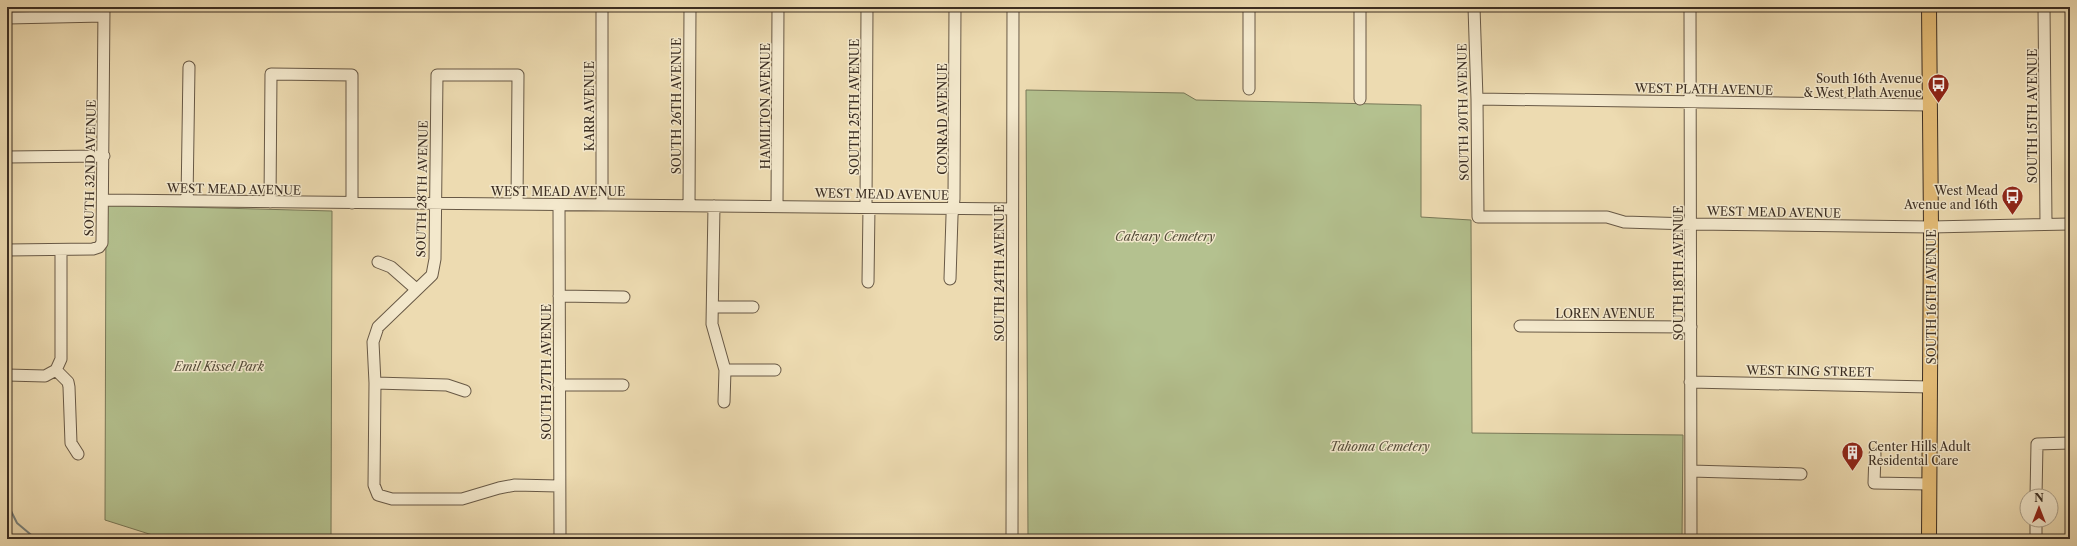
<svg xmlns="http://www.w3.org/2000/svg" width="2077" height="546" viewBox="0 0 2077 546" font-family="'Libre Caslon Text',serif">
	<rect width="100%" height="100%" fill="#eddbb1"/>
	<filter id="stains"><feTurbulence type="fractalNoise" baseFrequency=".005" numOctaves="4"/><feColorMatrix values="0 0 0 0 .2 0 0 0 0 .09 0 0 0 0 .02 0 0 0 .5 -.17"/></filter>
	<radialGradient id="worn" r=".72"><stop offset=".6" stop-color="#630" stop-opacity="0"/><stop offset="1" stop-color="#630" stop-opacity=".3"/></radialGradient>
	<path fill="#b4c18f" stroke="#787858" d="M1026 90 1184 93 1196 100 1421 105V217L1471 220 1472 433 1683 435 1682 539H1028Z
		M106 205 332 211 331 539H165L105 520Z"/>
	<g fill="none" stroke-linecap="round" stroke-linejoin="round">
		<path stroke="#78817c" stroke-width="2" d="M7 503 17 523 36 539"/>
		<defs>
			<path id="minor" d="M1249 7V89
				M1474 7 1477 99 1478 217H1607L1624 222 1691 224 1931 227 2070 224
				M1690 7 1691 539
				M2044 7 2046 224
				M7 18 104 16
				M1360 99V7
				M1477 99 1930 105
				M7 157 104 156
				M104 200 1012 209
				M187 201 189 67
				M270 202 271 74 352 75V203
				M517 204 518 75H437L435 259 432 275 378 327 373 342 375 383 374 485 378 495 392 499H462L499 488 515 485 558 486
				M559 205 560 539
				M602 205V7
				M689 205 690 7
				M714 206 712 324 725 370 724 402
				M777 206 778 7
				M866 207 867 7
				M7 250 93 249 99 247 102 243 104 7
				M61 250V359L56 370 68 382 69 387 71 443 78 454
				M378 262 391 267 416 289
				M950 279 952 216 954 199 955 7
				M868 282 869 207
				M559 296 624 297
				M713 307H753
				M1520 326 1691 327
				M725 370H775
				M7 375 45 376 56 370
				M1690 382 1930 387
				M375 383 447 385 465 391
				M559 385H623
				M1875 454 1874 483 1929 484
				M1691 471 1801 474
				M2036 496 2037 444 2070 443
				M1012 539 1013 7
				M2036 539V520"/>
			<path id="major" d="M1929 539 1931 227 1929 7"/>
		</defs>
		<use href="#minor" stroke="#685946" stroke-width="13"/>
		<use href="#major" stroke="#3c2e22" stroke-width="16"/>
		<use href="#minor" stroke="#f3e8cc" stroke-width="11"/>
		<use href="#major" stroke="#e6be78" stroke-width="14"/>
	</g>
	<defs>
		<symbol id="bus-pin" viewBox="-11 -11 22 30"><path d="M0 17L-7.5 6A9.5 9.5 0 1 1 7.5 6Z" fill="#8f2418" stroke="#f3e8cc"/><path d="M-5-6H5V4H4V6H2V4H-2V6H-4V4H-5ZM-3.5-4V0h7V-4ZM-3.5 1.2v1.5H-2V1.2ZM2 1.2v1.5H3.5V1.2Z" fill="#fff"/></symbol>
		<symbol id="building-pin" viewBox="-11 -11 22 30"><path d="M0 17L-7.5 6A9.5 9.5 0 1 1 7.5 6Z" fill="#8f2418" stroke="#f3e8cc"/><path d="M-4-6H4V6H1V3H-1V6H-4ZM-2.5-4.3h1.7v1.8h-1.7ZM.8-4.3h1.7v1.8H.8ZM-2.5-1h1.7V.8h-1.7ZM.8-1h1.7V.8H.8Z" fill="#fff"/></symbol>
	</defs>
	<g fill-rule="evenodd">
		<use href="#bus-pin" x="1926" y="72" width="25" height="34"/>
		<use href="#bus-pin" x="2000" y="184" width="25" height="34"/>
		<use href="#building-pin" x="1840" y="440" width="25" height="34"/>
	</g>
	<g text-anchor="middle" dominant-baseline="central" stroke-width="3" stroke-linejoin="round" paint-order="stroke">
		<g font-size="12" fill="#3c2e22" stroke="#f3e8cc" text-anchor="end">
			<text x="1922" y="78">South 16th Avenue<tspan x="1922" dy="14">&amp; West Plath Avenue</tspan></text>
			<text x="1998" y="190">West Mead<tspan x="1998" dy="14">Avenue and 16th</tspan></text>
			<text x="1868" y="446" text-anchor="start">Center Hills Adult<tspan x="1868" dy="14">Residental Care</tspan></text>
		</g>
		<g font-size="12" fill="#3c2e22" stroke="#f3e8cc">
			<text transform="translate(1704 89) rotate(1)">WEST PLATH AVENUE</text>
			<text transform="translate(589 106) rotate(-90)">KARR AVENUE</text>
			<text transform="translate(676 106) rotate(-90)">SOUTH 26TH AVENUE</text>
			<text transform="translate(765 106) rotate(-90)">HAMILTON AVENUE</text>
			<text transform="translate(854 107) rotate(-90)">SOUTH 25TH AVENUE</text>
			<text transform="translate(1463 112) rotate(-91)">SOUTH 20TH AVENUE</text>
			<text transform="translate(2032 116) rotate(-90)">SOUTH 15TH AVENUE</text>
			<text transform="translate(942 119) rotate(-90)">CONRAD AVENUE</text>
			<text transform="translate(90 168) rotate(-89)">SOUTH 32ND AVENUE</text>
			<text transform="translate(234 189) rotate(1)">WEST MEAD AVENUE</text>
			<text transform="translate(422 189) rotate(-89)">SOUTH 28TH AVENUE</text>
			<text x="558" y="191">WEST MEAD AVENUE</text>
			<text transform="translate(882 194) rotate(1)">WEST MEAD AVENUE</text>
			<text transform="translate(1774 212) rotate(1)">WEST MEAD AVENUE</text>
			<text transform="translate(999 273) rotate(-90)">SOUTH 24TH AVENUE</text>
			<text transform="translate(1678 273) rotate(-90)">SOUTH 18TH AVENUE</text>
			<text transform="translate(1931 297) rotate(-90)">SOUTH 16TH AVENUE</text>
			<text x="1605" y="313">LOREN AVENUE</text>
			<text transform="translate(1810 371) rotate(1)">WEST KING STREET</text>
			<text transform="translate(546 372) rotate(-90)">SOUTH 27TH AVENUE</text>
		</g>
		<g font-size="12" font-style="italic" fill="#544b38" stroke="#f3e8cc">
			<text x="1165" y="236">Calvary Cemetery</text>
			<text x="219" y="366">Emil Kissel Park</text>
			<text x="1380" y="446">Tahoma Cemetery</text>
		</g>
	</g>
	<rect width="2077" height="546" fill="none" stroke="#eddbb1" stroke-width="24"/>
	<rect x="8" y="8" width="2061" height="530" fill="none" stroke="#3c2e22" stroke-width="2"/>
	<rect x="12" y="12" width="2053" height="522" fill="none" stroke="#3c2e22"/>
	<g transform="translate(2039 508)"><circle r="19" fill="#f3e8cc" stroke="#aa9e88"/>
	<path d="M0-3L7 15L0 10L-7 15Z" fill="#8f2418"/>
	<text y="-6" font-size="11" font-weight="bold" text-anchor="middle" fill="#3c2e22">N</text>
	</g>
	<rect width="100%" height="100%" filter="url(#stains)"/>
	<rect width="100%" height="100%" fill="url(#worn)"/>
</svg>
